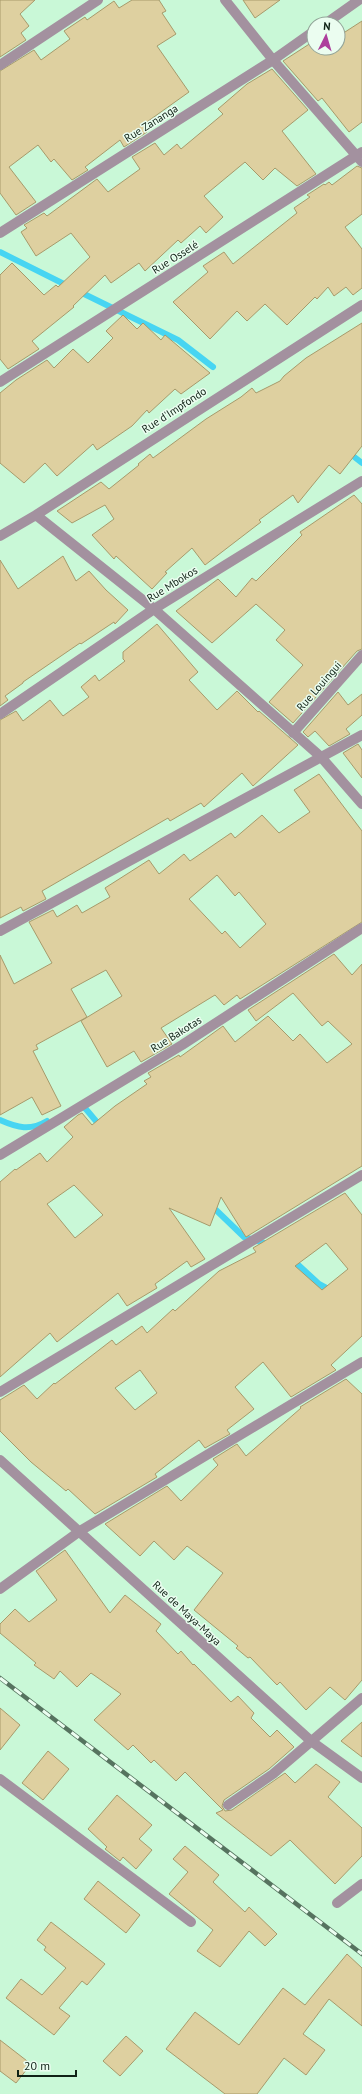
<svg xmlns="http://www.w3.org/2000/svg" width="362" height="2094" viewBox="0 0 362 2094" font-family="'PT Sans',sans-serif">
	<rect width="100%" height="100%" fill="#c9f8d7"/>
	<g fill="none" stroke-linecap="round" stroke-linejoin="round">
		<path stroke="#47d5f2" stroke-width="6" d="M0 252 68 286
			M78 291 178 340 213 367
			M348 452 362 463
			M79 1108H85L101 1127
			M0 1120C18 1128 30 1131 47 1121
			M210 1207 216 1210 244 1237 271 1245
			M293 1260 319 1284 332 1291"/>
	</g>
	<path fill="#ded0a0" stroke="#a79a6b" fill-rule="evenodd" d="M0 0H35L20 14 29 26 21 33 26 40 0 57Z
		M132 0H159L166 11 162 13 176 34 157 46 189 92 144 124 146 126 144 128 147 132 124 147 120 140 85 167 88 170 72 180 54 159 51 162 38 145 9 167 36 202 16 215 0 193V71L34 50 41 60 70 39 64 31 85 17 87 20 114 1 119 8Z
		M243 0H280L255 18Z
		M362 21V122L349 132 322 98 318 101 283 61 314 41V48H338V25L339 24 345 32Z
		M272 69 308 110 282 131 316 174 297 186 275 168 263 180 245 162 204 196 223 217 206 233 200 226 181 243 178 240 145 271 139 263 111 283 105 275 73 306 74 307 32 341 39 349 8 369 0 359V275L12 263 44 295 56 285 58 287 90 257 71 233 36 256 21 232 27 228 24 225 44 213 47 216 97 179 108 192 140 169 132 157 155 143 164 155 177 144 181 149 223 114 218 109 247 84Z
		M357 166 362 168V214L345 227 362 249V288L353 295 346 287 334 296 328 287 317 299 315 297 287 325 265 304 247 321 237 311 210 339 173 302 208 272 203 266 224 252 233 264 297 213 294 208 310 197 307 195 324 184 325 185 329 182 332 185Z
		M123 315 137 329 143 323 161 340 165 335 210 373 181 394 175 389 149 413 147 410 132 426 97 450 93 444 57 476 45 463 24 483 0 463V393L16 380 47 360 54 368 73 349 88 363 113 338 106 331Z
		M362 323V446L340 474 329 465 298 503 293 495 259 520 261 522 205 565 192 548 165 572 167 573 152 589 116 556 114 559 92 535 114 519 105 505 72 523 57 511 101 482 109 489 139 465 138 464 150 454 153 458 206 419 241 397 252 388 256 393 280 381 284 376 306 358Z
		M354 495 362 504V649L357 651 293 723 269 702 303 665 276 640 285 630 256 604 212 643 176 611 218 579 236 597 252 578 256 581 302 535 300 532Z
		M63 556 76 581 89 571 106 590 128 610 115 624 114 622 81 644 80 643 23 682V683L5 696 8 700 0 706V560L18 589Z
		M157 624 198 672 189 680 217 710 237 691 258 712 259 711 298 745 253 786 242 773 204 807 201 803 170 821 168 818 42 891 46 899 23 911 21 907 0 918V720L16 711 23 721 50 700 63 716 89 697 81 687 95 675 99 681 125 661 123 659V652Z
		M338 692 348 705 362 694V715L346 729 350 734 329 746 315 731 308 737 303 732Z
		M358 744 362 750V778L343 753Z
		M319 774 362 831V922L240 999 237 995 224 1005 215 995 161 1028 172 1044 141 1062 134 1051 107 1067 81 1021 122 996 106 970 71 989 87 1017 36 1045 38 1049 33 1051 61 1106 42 1115 32 1097 0 1115V955L14 984 52 963 29 922 53 910 57 917 77 905 82 913 110 897 105 888 149 860 159 874 184 854 190 861 231 833 235 838 262 815 279 833 310 812 294 790ZM217 875 235 896 239 892 266 924 240 948 225 931 222 934 189 899Z
		M334 954 352 975 362 964V1166L246 1237 221 1197 210 1226 169 1208 205 1259 191 1267 187 1261 155 1284 157 1288 127 1306 118 1293 57 1342 50 1333 0 1377V1182L15 1169 16 1170 40 1153 47 1162 73 1137 64 1127 78 1115 82 1113 92 1125 115 1106 147 1084 144 1081 151 1077 148 1073 179 1055 180 1057 223 1026 235 1042 268 1016 293 1041 300 1034 327 1063 352 1044 328 1021 322 1026 293 993 256 1021 248 1010ZM74 1185 103 1215 75 1238 47 1204Z
		M345 1193 362 1215V1336L331 1365 336 1370 291 1397 263 1362 235 1387 254 1409 227 1430 230 1434 205 1448 199 1440 155 1474 157 1477 95 1514 68 1489 66 1491 31 1462 0 1431V1400L24 1385 37 1399 54 1383 55 1384 112 1340 116 1345 142 1326 147 1333 173 1309 175 1311 219 1271 256 1252 253 1248ZM326 1243 348 1269 322 1290 295 1266ZM140 1370 157 1393 135 1410 115 1388Z
		M346 1379 362 1394V1680L345 1700 330 1687 306 1710 280 1682 277 1685 250 1657 248 1658 236 1648 238 1646 194 1610 223 1573 187 1546 174 1560 154 1541 140 1556 105 1524 167 1486 181 1501 218 1465 213 1459 237 1444 246 1456 301 1408 300 1407Z
		M65 1550 110 1613 125 1595 161 1624 156 1631 178 1654 181 1651 193 1665 194 1664 231 1702 238 1696 254 1713 251 1718 270 1737 277 1730 294 1747 269 1769 224 1800 222 1806 225 1811 232 1810 285 1773 295 1783 316 1764 340 1782 328 1797 362 1828V1856L335 1884 290 1840 271 1856 216 1813 223 1810 185 1772 176 1781 154 1760 151 1763 133 1745 128 1750 94 1720 121 1694 91 1673 77 1687 60 1671 54 1679 34 1665 36 1663 0 1633V1624L15 1609 29 1622 57 1600 36 1571Z
		M0 1708 20 1725 0 1750Z
		M362 1722V1757L341 1741Z
		M48 1751 69 1769 43 1800 22 1783Z
		M117 1795 152 1825 139 1839 152 1850 136 1869 123 1857 120 1861 105 1849 107 1847 88 1829Z
		M185 1846 219 1875 213 1882 245 1912 249 1907 277 1934 265 1946 249 1931 220 1967 197 1951 213 1930 169 1894 188 1872 173 1859Z
		M98 1881 140 1915 126 1933 84 1899Z
		M51 1922 105 1964 87 1985 82 1981 59 2008 70 2016 54 2035 6 1998 21 1979 42 1995 66 1968 44 1950 46 1947 37 1940Z
		M347 1954 362 1968V2026L329 1999 303 2034 325 2050 306 2075 284 2058 257 2094H225L166 2049 195 2012 239 2045 283 1988 305 2005Z
		M126 2036 143 2051 120 2076 103 2061Z
		M0 2040 31 2064 16 2083 0 2071Z"/>
	<g fill="none" stroke-linecap="round" stroke-linejoin="round">
		<path stroke="#a3919f" stroke-width="10" d="M225 0 273 60 362 162
			M325 24 359 0
			M0 65 98 0
			M0 233 273 60 314 31
			M0 382 362 152
			M36 515 154 609 321 757 362 804
			M0 536 36 515 362 305
			M0 714 154 609 362 481
			M293 733 362 655
			M0 931 362 735
			M0 1155 182 1045 362 928
			M0 1392 362 1175
			M0 1460 311 1741 362 1778
			M0 1589 80 1531 362 1362
			M0 1779 191 1922
			M228 1805 273 1774 362 1698
			M337 1903 362 1884"/>
		<defs>
			<path id="rail" d="M0 1678 362 1954"/>
		</defs>
		<use href="#rail" stroke="#56735f" stroke-width="4.5"/>
		<use href="#rail" stroke="#ebfdf0" stroke-width="3" stroke-dasharray="9" stroke-linecap="butt"/>
	</g>
	<g text-anchor="middle" dominant-baseline="central" stroke-width="3" stroke-linejoin="round" paint-order="stroke">
		<g font-size="11" fill="#102216" stroke="#ebfdf0">
			<text transform="translate(151 123) rotate(-32)">Rue Zananga</text>
			<text transform="translate(175 257) rotate(-32)">Rue Osselé</text>
			<text transform="translate(174 410) rotate(-33)">Rue d'Impfondo</text>
			<text transform="translate(172 584) rotate(-32)">Rue Mbokos</text>
			<text transform="translate(319 686) rotate(-49)">Rue Louingui</text>
			<text transform="translate(176 1034) rotate(-32)">Rue Bakotas</text>
			<text transform="translate(187 1613) rotate(43)">Rue de Maya-Maya</text>
		</g>
	</g>
	<g transform="translate(326 36) rotate(5)"><circle r="19" fill="#ebfdf0" stroke="#93a599"/>
	<path d="M0-3L7 15L0 10L-7 15Z" fill="#ad3e9c"/>
	<text y="-6" font-size="11" font-weight="bold" text-anchor="middle" fill="#102216">N</text>
	</g>
	<path d="M18 2070v6h58v-6" fill="none" stroke="#102216" stroke-width="2"/>
	<text x="24" y="2070" font-size="12" fill="#102216" stroke="#ebfdf0" stroke-width="3" paint-order="stroke">20 m</text>
</svg>
